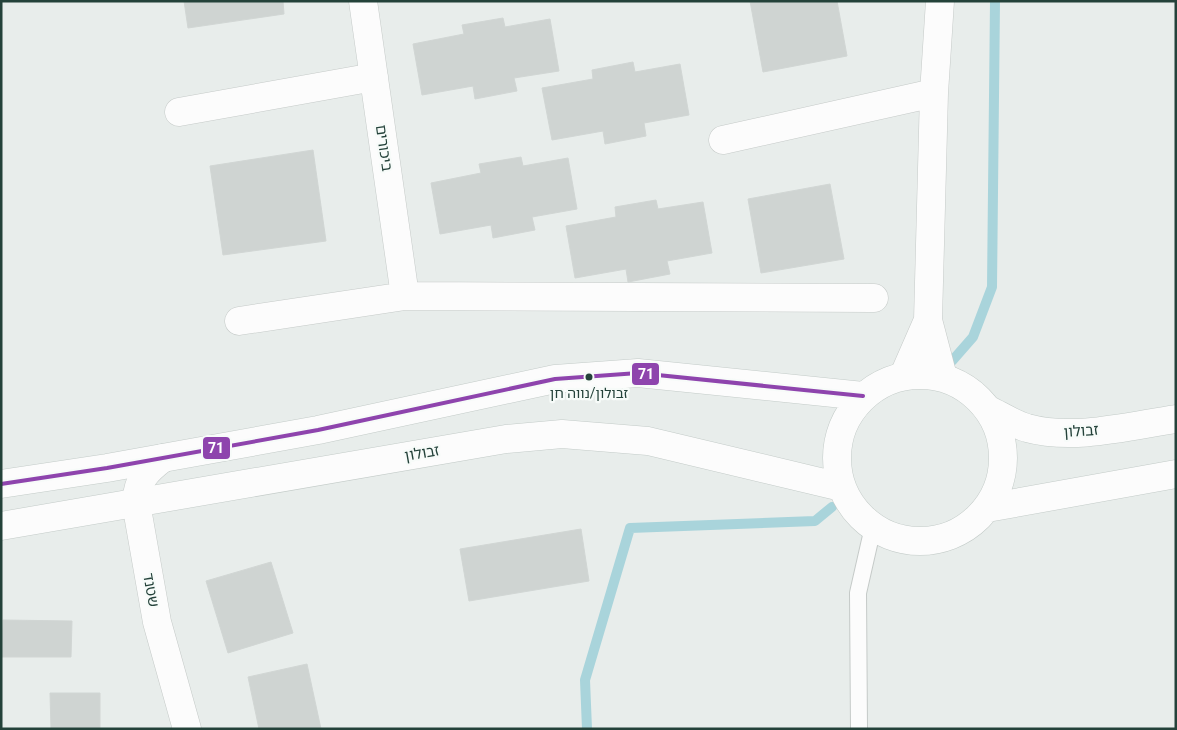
<svg xmlns="http://www.w3.org/2000/svg" width="1177" height="730" viewBox="0 0 1177 730" font-family="Roboto,'Noto Sans Hebrew',sans-serif">
	<rect width="100%" height="100%" fill="#e8edeb"/>
	<g fill="none" stroke-linecap="round" stroke-linejoin="round">
		<path stroke="#a9d4db" stroke-width="10" d="M952 361 973 337 992 287 995 1
			M587 729 585 680 630 528 815 521 832 507"/>
	</g>
	<path fill="#cfd4d2" stroke="#d1d6d4" d="M184 1H283L284 14 188 28Z
		M750 1H837L847 56 763 72Z
		M503 18 505 27 550 19 559 71 514 78 517 91 475 99 473 86 422 95 413 44 464 34 462 25Z
		M633 62 635 72 680 64 689 115 644 123 646 136 605 144 603 131 552 140 542 88 593 79 592 70Z
		M313 150 326 241 223 255 210 166Z
		M521 157 523 166 568 158 577 209 532 217 535 230 493 238 491 225 440 234 431 183 481 173 479 164Z
		M830 184 844 259 761 273 748 199Z
		M656 200 658 209 703 202 712 253 667 261 670 274 628 282 626 269 575 278 566 226 616 217 615 207Z
		M581 529 589 581 469 601 460 549Z
		M271 562 293 633 228 653 206 581Z
		M3 620 72 621 71 657H2Z
		M307 664 321 729H259L248 677Z
		M50 693H100V729H51Z"/>
	<g fill="none" stroke-linecap="round" stroke-linejoin="round">
		<defs>
			<path id="lane" d="M859 729 858 593 873 527"/>
			<path id="street" d="M363 1 405 296
				M940 1 934 93 928 320 943 377
				M179 112 374 77
				M723 140 934 93
				M239 321 405 296 874 298
				M904 375 928 320
				M163 458C145 472 138 479 136 503L157 622 187 729"/>
			<path id="secondary" d="M837 458a83 83 0 1 1 166 0a83 83 0 1 1-166 0Z
				M989 410C1001 416 1014 424 1027 428 1074 441 1129 426 1176 419
				M1 484 107 468 318 430 555 379 638 373 863 396
				M987 508 1176 474
				M1 526 506 439 562 434 648 441 841 487"/>
		</defs>
		<use href="#lane" stroke="#c5cac8" stroke-width="18"/>
		<use href="#street" stroke="#c5cac8" stroke-width="29"/>
		<use href="#secondary" stroke="#c3cbc8" stroke-width="29"/>
		<use href="#lane" stroke="#fcfcfc" stroke-width="16"/>
		<use href="#street" stroke="#fcfcfc" stroke-width="28"/>
		<use href="#secondary" stroke="#fcfcfc" stroke-width="28"/>
		<defs>
			<path id="bus-1" d="M1 484 107 468 318 430 555 379 638 373 863 396"/>
		</defs>
		<use href="#bus-1" stroke="#f7fbf9" stroke-width="8"/>
		<use href="#bus-1" stroke="#8e44ad" stroke-width="4"/>
	</g>
	<circle fill="#24423a" stroke="#f7fbf9" stroke-width="2" cx="589" cy="377" r="4.5"/>
	<g text-anchor="middle" dominant-baseline="central" stroke-width="4.5" stroke-linejoin="round" paint-order="stroke">
		<g font-size="14" fill="#24423a" stroke="#f7fbf9">
			<text x="589" y="393">זבולון/נווה חן</text>
		</g>
		<g font-size="15" fill="#24423a" stroke="#f7fbf9">
			<text transform="translate(384 148) rotate(82)">ביכורים</text>
			<text transform="translate(1081 431) rotate(-4)">זבולון</text>
			<text transform="translate(422 453) rotate(-10)">זבולון</text>
			<text transform="translate(151 590) rotate(80)">שטנד</text>
		</g>
	</g>
	<g stroke="#f7fbf9" stroke-width="2">
		<rect x="631" y="362" width="29" height="24" rx="5" fill="#8e44ad"/>
		<rect x="202" y="436" width="29" height="24" rx="5" fill="#8e44ad"/>
	</g>
	<g font-size="14" text-anchor="middle" font-weight="bold" fill="#fff">
		<text x="646" y="379">71</text>
		<text x="216" y="453">71</text>
	</g>
	<rect width="1177" height="730" fill="none" stroke="#24423a" stroke-width="5"/>
</svg>
